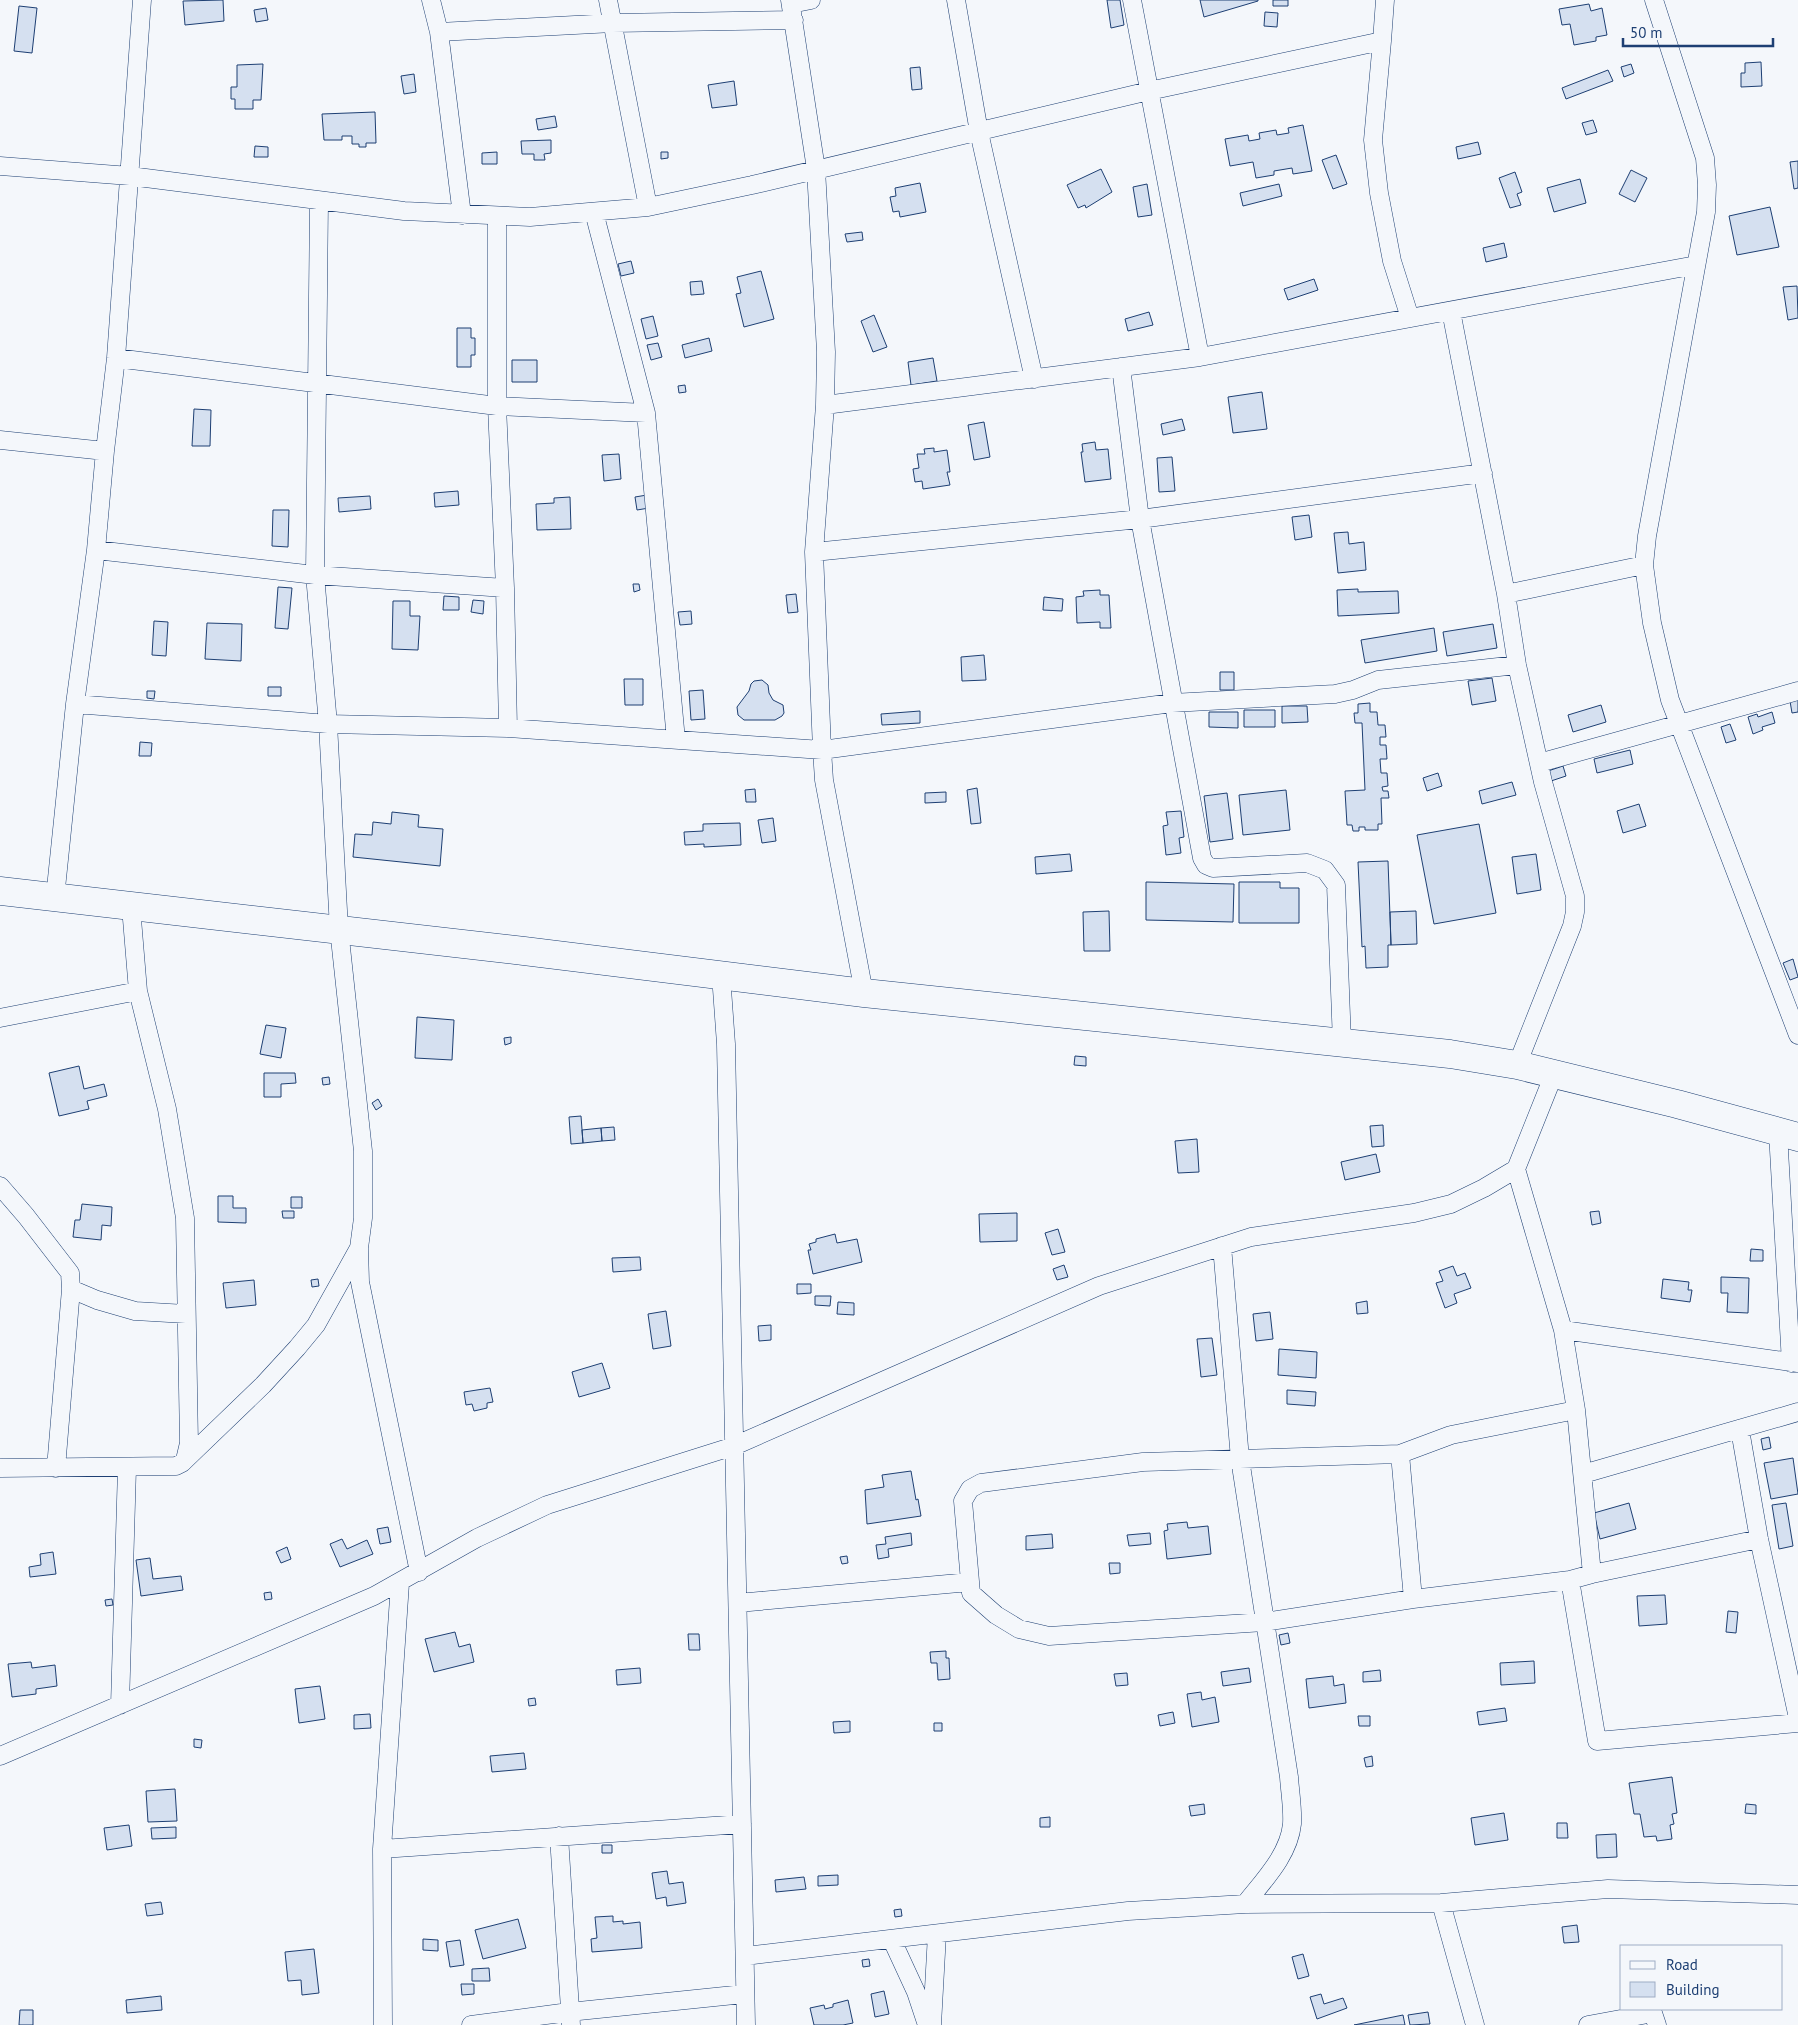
<svg xmlns="http://www.w3.org/2000/svg" width="1798" height="2025" viewBox="0 0 1798 2025" font-family="'PT Sans',sans-serif">
	<rect width="100%" height="100%" fill="#f4f7fb"/>
	<path fill="#d5e0f0" stroke="#1d3f73" d="M223 0 224 21 185 25 183 1Z
		M1107 0H1120L1124 25 1111 28Z
		M1200 0H1258V1L1204 17Z
		M1273 0H1288V6H1273Z
		M1589 4 1591 11 1602 8 1607 35 1596 37V41L1574 45 1570 24 1562 25 1559 9Z
		M19 6 37 8 32 53 14 51Z
		M266 8 268 20 256 22 254 10Z
		M1265 12 1278 13 1277 27 1264 26Z
		M1761 62 1762 86 1741 87V73H1745V63Z
		M263 64 261 100H253V109H235V99H231V87H237V65Z
		M1631 64 1634 73 1624 77 1621 67Z
		M920 67 922 89 912 90 910 68Z
		M1608 70 1613 81 1566 99 1562 88Z
		M414 74 416 92 404 94 401 76Z
		M734 81 737 105 712 108 708 85Z
		M375 112 376 143H366V147H359V144H352V136H342V140H324L322 114Z
		M555 116 557 127 538 130 536 119Z
		M1593 120 1597 132 1586 135 1582 123Z
		M1303 125 1312 171 1293 174 1292 168 1274 171V175L1256 178 1253 162 1230 166 1225 139 1248 135 1249 141 1260 139 1259 133 1276 130 1277 135 1289 133 1288 128Z
		M551 140V153L544 154 545 160H534V154H522L521 141Z
		M1478 142 1481 154 1458 159 1456 147Z
		M255 146 268 147V157H254Z
		M497 152V164H482V153Z
		M661 152H668V158L661 159Z
		M1336 155 1347 184 1333 189 1322 160Z
		M1798 161V188L1794 189 1790 162Z
		M1101 169 1112 192 1086 208 1085 205 1078 208 1067 185Z
		M1631 170 1647 178 1635 202 1619 194Z
		M1515 172 1522 192 1517 194 1521 205 1510 208 1499 178Z
		M1580 179 1586 203 1554 212 1547 188Z
		M920 183 926 212 900 217 899 211 893 212 890 197 896 196 895 188Z
		M1147 184 1152 215 1138 217 1133 187Z
		M1279 184 1282 196 1243 206 1240 193Z
		M1770 207 1779 247 1737 255 1729 216Z
		M862 232 863 240 847 242 845 234Z
		M1504 243 1507 257 1486 262 1483 248Z
		M631 261 634 273 621 276 618 264Z
		M761 271 774 319 744 327 736 294 741 293 737 277Z
		M1314 279 1318 290 1288 300 1284 289Z
		M702 281 704 294 691 295 690 282Z
		M1797 286 1798 318 1788 320 1783 287Z
		M1149 312 1153 325 1128 331 1125 319Z
		M874 315 887 347 873 352 861 321Z
		M653 316 658 336 646 339 641 319Z
		M457 328H471V338H475V355H471V367H457Z
		M709 338 712 351 685 358 682 345Z
		M658 343 662 357 651 360 647 345Z
		M933 358 937 381 911 385 908 362Z
		M512 360H537V382H512Z
		M685 385 686 392 679 393 678 386Z
		M1262 392 1267 429 1233 433 1228 397Z
		M194 409 211 410 210 446H192Z
		M1182 419 1185 430 1163 435 1161 424Z
		M984 422 990 457 974 460 968 425Z
		M1095 442 1096 450 1108 449 1111 479 1085 482 1081 452H1083L1082 444Z
		M934 448V452L947 450 950 472H947L950 485 923 489 922 481 915 482 913 469 919 468 917 454H925L924 449Z
		M619 454 621 479 604 481 602 455Z
		M1172 457 1175 491 1159 492 1157 458Z
		M458 491 459 505 435 507 434 493Z
		M647 495 649 508 637 510 635 497Z
		M370 496 371 509 339 512 338 498Z
		M570 497 571 529 537 530 536 504 554 503V498Z
		M273 510H289L288 547 272 546Z
		M1309 515 1312 537 1295 540 1292 517Z
		M1348 532 1349 544 1364 542 1366 570 1338 573 1334 533Z
		M633 584H639L640 590 634 592Z
		M278 587 292 588 288 629 275 628Z
		M1358 589V592L1398 591 1399 613 1338 616 1337 590Z
		M1100 590V595H1109L1111 628H1100V622L1077 623 1076 597 1084 596 1083 591Z
		M796 594 798 612 788 613 786 595Z
		M444 596 459 597V610H443Z
		M1044 597 1063 599 1062 611 1043 610Z
		M473 600 484 601 483 614 471 612Z
		M393 601H410V616H420L418 650 392 649Z
		M691 611 692 624 680 625 678 612Z
		M154 621 168 622 166 656 152 655Z
		M207 623 242 624 241 661 205 659Z
		M1493 624 1497 648 1447 656 1443 632Z
		M1434 628 1437 651 1365 663 1361 640Z
		M984 655 986 680 962 681 961 657Z
		M1220 672H1234V690H1220Z
		M1492 678 1496 701 1472 705 1468 681Z
		M624 679H643V705H625Z
		M762 680 768 685 769 693 773 700 783 705 784 713 782 716 775 720H744L738 715 737 707 749 691 751 684 754 681Z
		M268 687H281V696H268Z
		M703 690 705 719 691 720 689 691Z
		M147 691H155L154 699 147 698Z
		M1798 700V712L1792 713 1790 701Z
		M1370 703V712H1377L1378 725H1385L1386 737H1380V745H1386L1387 759H1380L1381 773H1387L1388 786 1382 787 1383 791H1388L1389 798H1381L1382 824H1378V830H1365V827H1359V831H1353L1352 825H1347L1345 791 1365 790 1362 723H1355L1354 713H1358V704Z
		M1601 705 1606 722 1573 732 1568 715Z
		M1282 706H1307L1308 722 1282 723Z
		M1244 710H1275V727H1244Z
		M920 711V723L882 725 881 714Z
		M1209 712H1238V728L1209 727Z
		M1772 712 1775 723 1762 727 1763 730 1753 734 1748 717 1757 714 1758 717Z
		M1730 724 1736 740 1726 743 1721 727Z
		M140 742 152 743 151 756H139Z
		M1630 750 1633 764 1597 773 1594 759Z
		M1563 766 1566 776 1551 781 1548 771Z
		M1438 773 1442 786 1427 791 1423 778Z
		M1512 782 1516 795 1482 804 1479 791Z
		M977 788 981 823 971 824 967 790Z
		M755 789 756 802H746L745 790Z
		M1286 790 1290 830 1243 835 1239 795Z
		M946 792V802L925 803V793Z
		M1227 793 1233 839 1210 842 1204 796Z
		M1639 804 1646 826 1623 833 1617 811Z
		M1181 811 1184 837 1179 838 1181 853 1166 855 1163 826 1168 825 1166 812Z
		M392 812 419 815 418 827 443 829 440 866 353 857 355 834 372 835 373 822 391 824Z
		M773 818 776 841 762 843 758 820Z
		M740 823 741 845 704 847V844L685 845 684 832 703 831V824Z
		M1479 824 1496 913 1434 924 1417 835Z
		M1070 854 1072 871 1036 874 1035 857Z
		M1536 854 1541 890 1517 894 1512 857Z
		M1388 861 1391 945H1388V967L1366 968 1365 946 1362 947 1358 862Z
		M1146 882 1234 884 1233 922 1146 920Z
		M1239 882H1280V888H1299V923H1239Z
		M1109 911 1110 951H1084L1083 912Z
		M1416 911 1417 944 1391 945 1390 912Z
		M1793 959 1798 977 1790 980 1783 963Z
		M417 1017 454 1020 452 1060 415 1058Z
		M266 1025 286 1028 281 1058 260 1054Z
		M511 1037V1043L505 1045 504 1038Z
		M1075 1056 1086 1057V1066L1074 1065Z
		M79 1066 84 1089 104 1084 107 1096 87 1101 89 1109 59 1116 49 1073Z
		M264 1073H295L296 1083 281 1084V1097H264Z
		M329 1077 330 1084 323 1085 322 1078Z
		M378 1099 382 1106 376 1110 372 1103Z
		M581 1116 583 1143 571 1144 569 1117Z
		M1383 1125 1384 1146 1372 1147 1370 1126Z
		M614 1127 615 1140 602 1141 601 1128Z
		M601 1128 602 1141 583 1143 582 1130Z
		M1197 1139 1199 1172 1178 1173 1175 1141Z
		M1376 1154 1380 1172 1345 1180 1341 1162Z
		M218 1196H233V1208H246V1223L218 1222Z
		M291 1197H302V1208H291Z
		M82 1204 112 1207 111 1226 102 1225 101 1240 73 1237 75 1220H80Z
		M282 1211H294V1218H283Z
		M1599 1211 1601 1223 1592 1225 1590 1212Z
		M1017 1213V1241L980 1242 979 1214Z
		M1058 1229 1065 1252 1052 1255 1045 1233Z
		M835 1234 837 1243 857 1239 862 1262 813 1274 808 1250H811L809 1244 816 1242V1239Z
		M1751 1249 1763 1250V1261H1750Z
		M640 1257 641 1270 613 1272 612 1258Z
		M1064 1265 1068 1277 1057 1280 1053 1269Z
		M1453 1266 1457 1276 1465 1273 1471 1288 1454 1294 1457 1303 1445 1308 1436 1283 1443 1281 1439 1271Z
		M1721 1277 1749 1278 1748 1313 1727 1312 1728 1293H1721Z
		M318 1279 319 1286 312 1287 311 1280Z
		M1663 1279 1689 1282 1688 1290H1692L1690 1302 1661 1298Z
		M254 1280 256 1305 226 1308 223 1283Z
		M797 1284H811V1293L797 1294Z
		M815 1296H831L830 1306 815 1305Z
		M1367 1301 1368 1313 1357 1314 1356 1303Z
		M838 1302 854 1303V1315L837 1314Z
		M666 1311 671 1346 653 1349 648 1314Z
		M1270 1312 1273 1339 1256 1341 1253 1314Z
		M771 1325V1340L759 1341 758 1326Z
		M1212 1338 1217 1375 1201 1377 1197 1339Z
		M1279 1349 1317 1352 1316 1378 1278 1375Z
		M602 1363 610 1388 579 1397 572 1372Z
		M490 1388 493 1402 487 1403V1408L474 1411 472 1404 466 1405 464 1392Z
		M1287 1390 1316 1392 1315 1406 1287 1404Z
		M1769 1437 1771 1448 1763 1450 1761 1439Z
		M1793 1458 1798 1494 1771 1499 1764 1463Z
		M911 1471 916 1500 918 1499 921 1516 867 1524 865 1490 884 1487 882 1475Z
		M1629 1503 1636 1529 1600 1539 1594 1513Z
		M1786 1503 1793 1546 1779 1549 1772 1505Z
		M1187 1522 1188 1528 1208 1526 1211 1554 1167 1559 1164 1531 1168 1530 1167 1524Z
		M388 1527 391 1542 380 1544 377 1529Z
		M911 1533 912 1545 888 1549 889 1557 878 1559 876 1545 886 1544 885 1537Z
		M1150 1533 1151 1544 1129 1546 1127 1535Z
		M1052 1534 1053 1548 1026 1550V1536Z
		M342 1539 347 1549 367 1540 373 1554 340 1567 330 1544Z
		M287 1547 291 1559 281 1563 276 1552Z
		M53 1552 56 1574 30 1577 29 1567 41 1565 40 1554Z
		M847 1556 848 1563 842 1564 840 1557Z
		M150 1558 153 1579 181 1576 183 1590 141 1596 136 1560Z
		M1109 1563H1120V1573L1110 1574Z
		M271 1592 272 1599 265 1600 264 1593Z
		M1665 1595 1667 1624 1639 1626 1637 1596Z
		M112 1599 113 1605 106 1606 105 1600Z
		M1728 1611 1738 1612 1736 1633 1726 1632Z
		M455 1632 459 1647 470 1644 474 1662 434 1672 425 1639Z
		M1288 1633 1290 1643 1281 1645 1279 1635Z
		M688 1634H699L700 1650H689Z
		M946 1651V1658H949L950 1679 938 1680 937 1663H931L930 1652Z
		M1534 1661 1535 1683 1501 1685 1500 1663Z
		M31 1662 32 1668 55 1665 57 1686 36 1689V1694L12 1697 8 1664Z
		M640 1668 641 1683 617 1685 616 1670Z
		M1249 1668 1251 1682 1223 1686 1221 1672Z
		M1380 1670 1381 1681 1363 1682V1672Z
		M1127 1673 1128 1685 1116 1686 1114 1674Z
		M1333 1676 1334 1686 1344 1684 1346 1703 1309 1708 1306 1679Z
		M320 1686 325 1719 299 1723 295 1689Z
		M1201 1692 1202 1700 1215 1697 1219 1722 1192 1727 1187 1694Z
		M535 1698 536 1705 529 1706 528 1699Z
		M1505 1708 1507 1721 1479 1725 1477 1712Z
		M1173 1712 1175 1723 1160 1726 1158 1715Z
		M370 1714 371 1728 354 1729V1715Z
		M1358 1716H1370V1726H1359Z
		M850 1721V1732L834 1733 833 1722Z
		M934 1723H942V1731H934Z
		M194 1739 202 1740 201 1748 194 1747Z
		M524 1753 526 1769 492 1772 490 1756Z
		M1372 1756 1373 1766 1366 1767 1364 1758Z
		M1672 1777 1677 1813 1672 1814 1674 1824 1670 1825 1672 1839 1657 1841 1656 1836 1644 1837 1640 1814H1634L1629 1783Z
		M175 1789 177 1821 148 1822 146 1791Z
		M1204 1804 1205 1814 1191 1816 1189 1806Z
		M1746 1804 1756 1805V1814L1745 1813Z
		M1504 1813 1508 1840 1475 1845 1471 1818Z
		M1050 1817V1827H1040V1818Z
		M1557 1823H1567L1568 1838H1557Z
		M129 1825 132 1846 107 1850 104 1828Z
		M176 1827V1838L152 1839 151 1828Z
		M1616 1834 1617 1857 1597 1858 1596 1835Z
		M602 1845H612V1853H602Z
		M667 1871 669 1884 683 1882 686 1903 667 1906 666 1897 656 1899 652 1873Z
		M838 1875V1885L818 1886V1876Z
		M804 1877 806 1889 776 1892 775 1880Z
		M161 1902 163 1914 147 1916 145 1904Z
		M901 1909 902 1916 895 1917 894 1910Z
		M613 1916V1922L623 1921V1924L640 1922 642 1948 592 1952 591 1939 597 1938 595 1917Z
		M518 1919 526 1948 483 1959 475 1930Z
		M1577 1925 1579 1942 1564 1943 1562 1927Z
		M423 1939 438 1940V1951L423 1950Z
		M460 1940 464 1965 450 1967 446 1942Z
		M314 1949 319 1993 302 1995 301 1980 288 1981 285 1952Z
		M1303 1954 1309 1976 1298 1979 1292 1957Z
		M869 1959 870 1966 863 1967 862 1960Z
		M489 1968 490 1981H472V1969Z
		M461 1984H474V1994L462 1995Z
		M884 1991 889 2014 875 2017 871 1994Z
		M1321 1994 1324 2004 1343 1998 1347 2008 1317 2019 1310 1997Z
		M161 1996 162 2010 127 2013 126 2000Z
		M848 2000 853 2023 843 2025H814L810 2008 824 2005 825 2009 833 2007V2004Z
		M20 2010H33V2025H19Z
		M1428 2012 1430 2024 1410 2025 1408 2015Z
		M1403 2015 1405 2025H1354Z"/>
	<g fill="none" stroke-linecap="round" stroke-linejoin="round">
		<defs>
			<path id="minor" d="M431 0 439 32 462 215
				M608 0 648 207
				M790 0 816 169 826 352 825 405 814 552 822 750 824 780 864 993
				M956 0 979 132 1034 379
				M1132 0 1200 357
				M1654 0 1705 158 1707 185 1706 212 1647 536 1644 565 1652 623 1670 700 1798 1035
				M791 4 811 0
				M439 32 613 23 794 20
				M1382 41 1373 140 1379 193 1392 261 1410 318
				M0 166 130 176 404 211 530 217 648 207 752 185 1149 91 1382 41 1385 0
				M319 202 315 575 328 724 339 929 363 1151V1218L359 1248 360 1282 419 1572
				M594 212 646 413 676 740
				M497 216V406L505 588 508 728
				M1451 311 1506 594 1517 665 1543 782 1575 896V912L1572 926 1517 1065
				M116 358 497 406 646 413
				M1121 367 1140 519 1202 858 1206 865 1213 868 1307 863 1325 870 1336 885 1342 1043
				M825 405 1200 357 1696 265
				M0 440 105 451
				M96 550 315 575 505 588
				M814 552 1140 519 1483 473
				M1506 594 1644 565
				M75 704 328 724 508 728 822 750 1172 703 1335 694 1353 690 1378 680 1517 665
				M1539 763 1798 691
				M55 898 75 704 96 550 105 451 116 358 142 0
				M131 907 138 991 167 1109 185 1218 189 1443 185 1460
				M721 975 726 1044 746 2025
				M0 1018 138 991
				M1778 1132 1791 1363
				M1516 1169 1563 1330 1576 1410 1592 1574 1570 1580 1597 1741 1798 1723
				M0 1186 26 1216 70 1273 71 1289 56 1468
				M1222 1246 1240 1459 1289 1777C1290 1792 1293 1809 1292 1824 1289 1855 1263 1881 1245 1904
				M71 1289 97 1300 135 1311 186 1314
				M1563 1330 1798 1363
				M1740 1430 1759 1539 1798 1718
				M1400 1454 1143 1462 981 1483 970 1489 963 1501 971 1593 996 1615 1019 1629 1049 1636 1264 1622 1413 1599 1570 1580
				M0 1468 176 1466 182 1463 263 1385 297 1348 316 1325 359 1248
				M1583 1474 1798 1412
				M1592 1574 1759 1539
				M1413 1599 1400 1454 1451 1435 1576 1410
				M738 1603 970 1582
				M120 1705 127 1468
				M0 1756 374 1596 477 1538 547 1505 734 1446 1099 1286 1251 1237 1414 1213 1451 1204 1484 1188 1516 1169 1554 1074
				M559 1836 571 2025
				M382 1849 742 1824
				M1441 1903 1475 2025
				M892 1940 916 1992 927 2025
				M745 1956 1128 1911 1245 1904 1441 1903 1608 1889 1798 1895
				M383 2025 382 1849 400 1583
				M471 2025 569 2012 744 1994
				M932 2025 937 1934
				M1588 2025 1653 2013 1657 2025"/>
			<path id="primary" d="M0 891 524 951 864 993 1450 1054 1517 1065 1677 1104 1798 1137"/>
		</defs>
		<use href="#minor" stroke="#1d3f73" stroke-width="19"/>
		<use href="#primary" stroke="#1d3f73" stroke-width="29"/>
		<use href="#minor" stroke="#f4f7fb" stroke-width="18"/>
		<use href="#primary" stroke="#f4f7fb" stroke-width="28"/>
	</g>
	<rect x="1620" y="1945" width="162" height="65" fill="#f4f7fb" stroke="#9eadc5"/>
	<rect x="1630" y="1961" width="25" height="8" fill="#f4f7fb" stroke="#9eadc5"/>
	<text x="1666" y="1970" font-size="15" fill="#1d3f73">Road</text>
	<rect x="1630" y="1982" width="25" height="15" fill="#d5e0f0" stroke="#9eadc5"/>
	<text x="1666" y="1995" font-size="15" fill="#1d3f73">Building</text>
	<path d="M1623 38v8h150v-8" fill="none" stroke="#1d3f73" stroke-width="2.5"/>
	<text x="1630" y="38" font-size="15" fill="#1d3f73" stroke="#f4f7fb" stroke-width="4" paint-order="stroke">50 m</text>
</svg>
